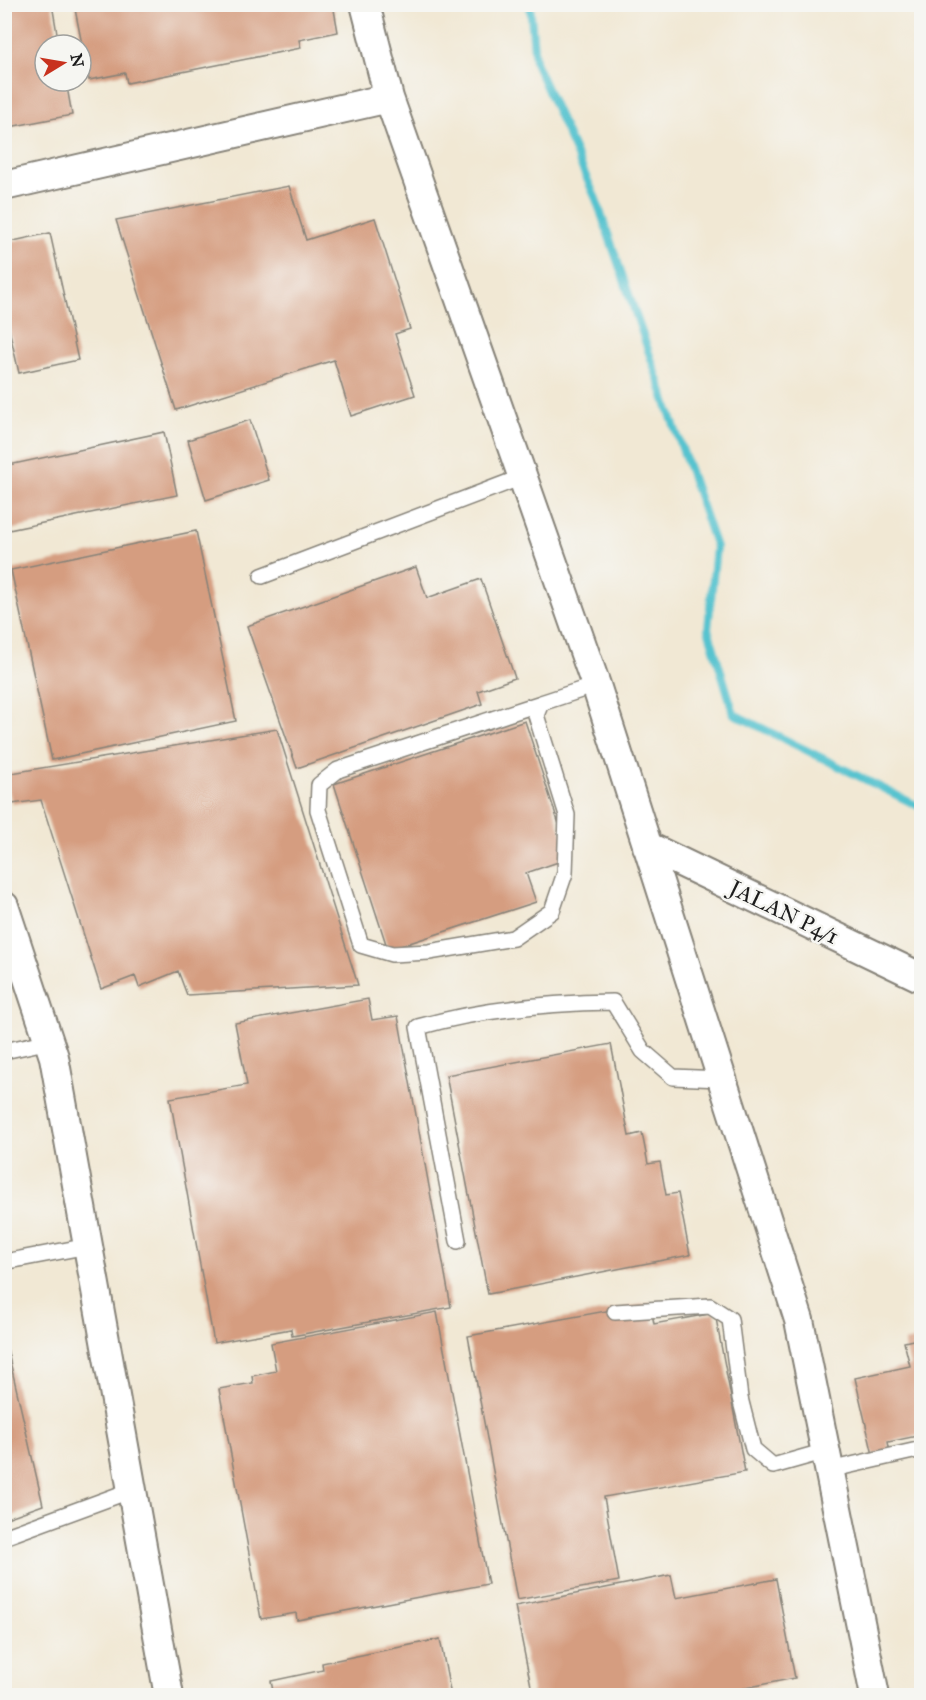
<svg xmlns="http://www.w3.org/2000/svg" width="926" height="1700" viewBox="0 0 926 1700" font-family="'IM FELL Great Primer',serif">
	<rect width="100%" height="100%" fill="#f6f6f2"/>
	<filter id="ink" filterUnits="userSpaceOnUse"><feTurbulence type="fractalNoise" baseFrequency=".0167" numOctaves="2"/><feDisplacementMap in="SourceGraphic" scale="12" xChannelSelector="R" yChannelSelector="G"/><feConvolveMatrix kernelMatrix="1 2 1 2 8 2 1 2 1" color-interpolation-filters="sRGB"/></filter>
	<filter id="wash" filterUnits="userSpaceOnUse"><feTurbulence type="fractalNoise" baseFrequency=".008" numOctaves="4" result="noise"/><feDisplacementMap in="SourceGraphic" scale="24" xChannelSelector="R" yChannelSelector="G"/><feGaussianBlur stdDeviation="1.35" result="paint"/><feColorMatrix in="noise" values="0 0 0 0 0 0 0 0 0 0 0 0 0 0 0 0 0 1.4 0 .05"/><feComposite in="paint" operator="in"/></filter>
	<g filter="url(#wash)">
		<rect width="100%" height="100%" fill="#f1e8d4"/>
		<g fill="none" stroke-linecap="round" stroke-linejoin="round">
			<path stroke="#56c3cf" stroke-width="8" d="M530 4 535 62 596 199 716 547 708 629 734 714 922 808"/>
		</g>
		<g id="blocks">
			<path fill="#d59d80" d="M4 4H52L59 45H45V81H66L72 115 4 128Z
				M74 4H333L338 32 299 40 301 48 127 83 125 73 89 80Z
				M289 186 306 240 375 218 410 329 395 334 415 395 351 416 334 360 176 410 116 220Z
				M50 233 78 360 19 373 4 307V243Z
				M250 420 269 480 206 500 188 440Z
				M164 432 177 495 4 531V466Z
				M196 531 236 721 52 760 11 570Z
				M416 567 427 598 481 579 515 678 478 691 482 704 297 768 247 626Z
				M525 721 570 858 526 873 536 902 388 950 334 784Z
				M277 729 358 985 187 995 178 971 139 987 135 976 101 989 41 800 12 804 5 774Z
				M368 999 372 1020 398 1016 451 1307 292 1336 291 1329 214 1343 170 1098 247 1085 235 1023Z
				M611 1044 629 1136 642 1133 648 1164 660 1162 666 1195 678 1193 690 1255 488 1294 446 1075Z
				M650 1303 654 1324 715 1313 745 1472 604 1497 619 1581 517 1600 468 1336Z
				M437 1312 488 1584 297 1620 296 1613 261 1619 219 1389 253 1383 252 1376 276 1371 271 1343Z
				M4 1335 43 1505 4 1519Z
				M922 1338V1399L919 1400 922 1435 888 1442 890 1452 873 1455 855 1378 910 1366 904 1342Z
				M671 1575 676 1598 776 1579 795 1678 725 1692 726 1696H533L515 1606Z
				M440 1639 451 1696H274L271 1681 323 1670 322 1663Z"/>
		</g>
	</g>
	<g filter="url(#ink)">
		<use href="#blocks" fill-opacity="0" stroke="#868278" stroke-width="1.5"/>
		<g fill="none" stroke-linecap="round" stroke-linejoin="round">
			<defs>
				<path id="lane" d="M262 576 522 477
					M541 703 338 770 319 785 318 810 361 945 392 954 429 952 513 938 552 911 565 873 567 815 536 715 541 703 596 685
					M4 1051 50 1041
					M458 1241 418 1027C481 1009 548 1003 613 1002L643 1051 673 1077 721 1079
					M4 1262 88 1246
					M615 1312 710 1306 730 1319 740 1398 753 1449 773 1466 826 1451
					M829 1470 922 1449
					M4 1537 132 1490"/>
				<path id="street" d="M365 4 389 98 596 685 799 1320 875 1696
					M4 186 389 98
					M647 846 922 978
					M4 906 54 1057 169 1696"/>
			</defs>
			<use href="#lane" stroke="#868278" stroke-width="18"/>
			<use href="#street" stroke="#868278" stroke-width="32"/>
			<use href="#lane" stroke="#fff" stroke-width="15"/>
			<use href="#street" stroke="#fff" stroke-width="28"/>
		</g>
	</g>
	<g text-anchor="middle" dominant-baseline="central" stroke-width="5" stroke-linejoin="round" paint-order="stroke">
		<g font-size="22" fill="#1c1c1c" stroke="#f6f6f2">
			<text transform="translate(784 912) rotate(26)">JALAN P4/1</text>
		</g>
	</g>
	<rect width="926" height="1700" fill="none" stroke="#f6f6f2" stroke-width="24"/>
	<g transform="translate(63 63) rotate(79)"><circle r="28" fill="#f6f6f2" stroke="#9f9f9c" stroke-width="1.5"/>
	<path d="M0-4.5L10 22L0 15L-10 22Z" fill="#c8321e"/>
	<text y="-9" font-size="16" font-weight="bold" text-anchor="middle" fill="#1c1c1c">N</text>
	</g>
</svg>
